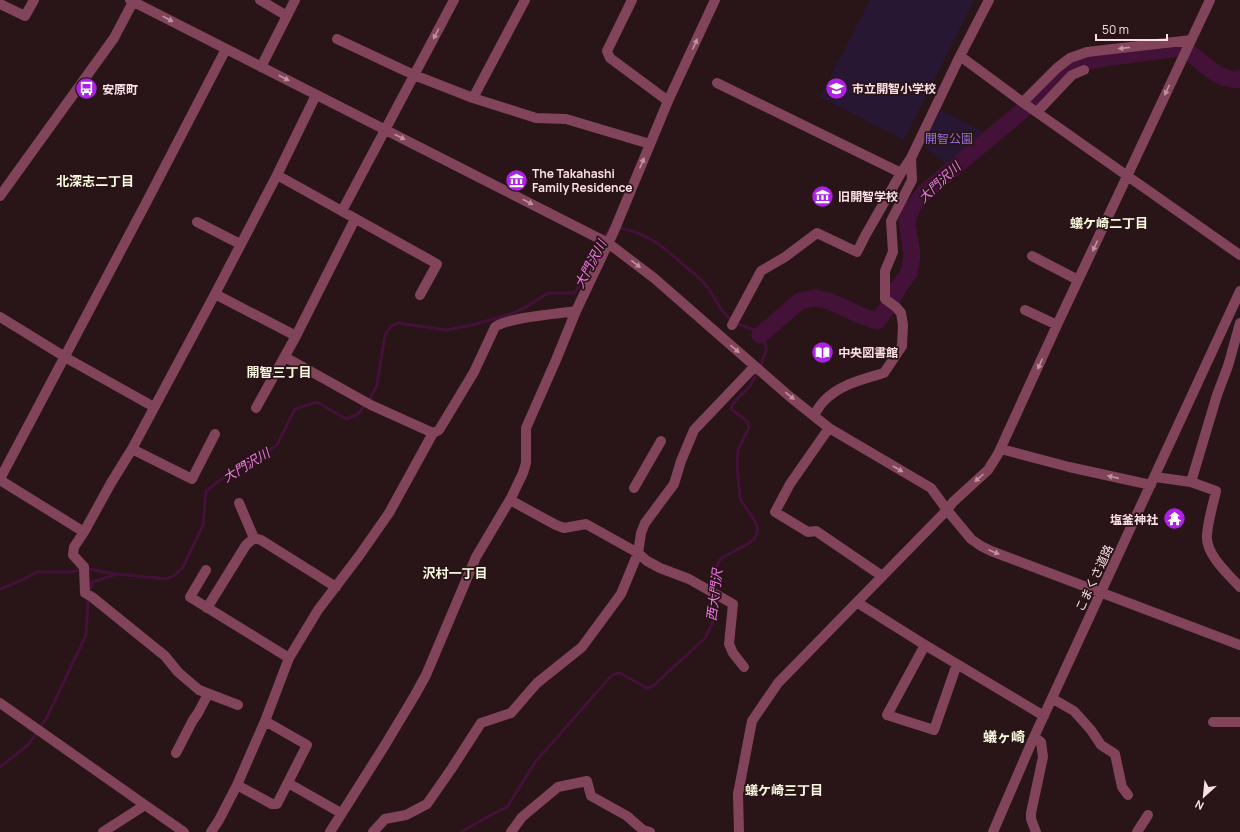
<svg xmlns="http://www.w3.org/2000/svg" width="1240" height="832" viewBox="0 0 1240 832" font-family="Manrope,'Noto Sans JP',sans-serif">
	<rect width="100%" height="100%" fill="#291418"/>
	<path fill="#271732" d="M870 0H974L904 140 820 97Z
		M941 110 987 134 948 166 922 144Z"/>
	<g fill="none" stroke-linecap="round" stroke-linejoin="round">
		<path stroke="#441138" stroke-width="3" d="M618 228C646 231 666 249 686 267 694 273 702 280 708 288 716 299 720 312 732 320
			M369 401 377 385 385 335 391 326 398 323 446 330 472 325 511 314 526 307 548 293H575L606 234 610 228H613
			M88 569 116 574
			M0 589 22 580 37 572H69L82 570
			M0 767 28 745 46 719 86 635 88 602 92 582 117 574 166 579 175 575 183 567 203 525 206 491 223 478 261 457 277 445 295 409 317 402 346 419 358 414 365 405
			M461 832 489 816 507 807 536 761 612 675 620 673 647 688 653 686 705 638 712 624 715 607V570L719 561 723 557 748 544 755 538 758 530 756 523 740 499 737 464 738 450 749 428 748 422 731 409 734 402 750 386 760 368 766 351V346L760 335 754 330 736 323"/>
		<path stroke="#441138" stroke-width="17" d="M760 335 800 301 815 298 829 301 862 316 877 321 890 305 896 291 909 273 912 255 907 222 912 208 925 192 1035 100 1069 68 1085 62 1112 57 1179 48 1190 53 1215 73 1226 78 1237 80 1240 78"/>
		<path stroke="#82445a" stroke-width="10" d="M130 0 608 243 654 278 789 396 829 428 931 488 947 510 971 539 981 546 991 551 1240 645
			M260 0 287 16
			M632 0 607 51 610 58 668 101
			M0 4 25 16 34 0
			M337 39 414 75 473 98 536 118 566 119 650 144
			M960 56 1025 104 1240 255
			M261 67 295 0
			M717 83 901 173 911 158 960 56 989 0
			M473 98 525 0
			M1023 102 1057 68 1070 58 1087 52 1191 40
			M1037 112 1072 75 1084 70
			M277 175 437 264 420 295
			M0 196 114 38 134 0
			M342 211 454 0
			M197 222 240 244
			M1032 256 1078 280
			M215 294 296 336
			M1025 310 1057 325
			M0 317 70 360 154 407
			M732 325 761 271 785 257 817 233 857 252 865 236 901 173
			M285 357 371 405 433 433
			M256 408 296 336 355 219
			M814 415C817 411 819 406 823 402 838 385 863 379 884 373L902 346 903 325 901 313 896 307 885 299V271L893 252 891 221 912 180 911 158
			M829 428 790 484 775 512 808 532 816 531 882 576
			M132 449 192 479 215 434
			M1001 449 1069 467 1151 485
			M1155 477 1191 482 1216 491C1213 505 1208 520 1207 535 1205 554 1228 574 1240 587
			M0 479 146 203 226 49
			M0 480 84 532 111 483 132 449 215 294 277 175 316 95
			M1191 482 1217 395 1228 366 1240 323
			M634 488 661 441
			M510 500 556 525 564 528 586 524 638 553 647 561 660 568 689 579 733 604 729 644 733 653 744 667
			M239 503 254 538
			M84 532 74 547 73 555 84 567 85 593 92 597 165 656 178 672 199 690 238 705
			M206 570 190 597 289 658
			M858 603 925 645 1044 716
			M207 608 246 545 254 538 261 540 336 587
			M925 645 887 715 934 730 957 664
			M1053 699 1074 711 1091 730 1101 745 1115 754 1122 787 1128 795
			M0 703 145 805 184 832
			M1213 722H1240
			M1034 737 1041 742 1043 757 1031 813V819L1036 832
			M176 753 193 720 198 713 208 694
			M288 783 341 813
			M237 785 272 804H277L307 745 265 721
			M103 832 145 805
			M211 832 219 820 237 785 265 721 289 658 318 610 359 556 389 513 433 433 439 430 474 372 495 327C509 317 557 314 576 311
			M330 832 385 745 415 695 426 675 476 557 511 498 523 473 526 463V428L556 360 576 311 614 231 668 101 715 0
			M373 832 385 819 406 815 427 804 452 768 481 723 511 713 537 683 582 647 621 594 638 553 641 533 645 523 674 484 681 461 694 430 755 366
			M511 832 522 817 558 787 587 781 591 796 627 816 643 830 650 832
			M739 832 738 794 752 721 778 683 947 510 953 502 988 470 998 454 1057 325 1210 0
			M993 832 1034 737 1240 291
			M1137 832 1148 815"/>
	</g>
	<defs><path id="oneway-solid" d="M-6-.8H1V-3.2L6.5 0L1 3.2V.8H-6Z"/></defs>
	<g fill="#be92a0">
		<use href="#oneway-solid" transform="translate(168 19) rotate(27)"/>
		<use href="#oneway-solid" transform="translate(436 34) rotate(118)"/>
		<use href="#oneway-solid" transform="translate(695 44) rotate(-66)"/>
		<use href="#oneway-solid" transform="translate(1124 48) rotate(174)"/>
		<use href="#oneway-solid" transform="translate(284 78) rotate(27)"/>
		<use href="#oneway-solid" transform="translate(1167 90) rotate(115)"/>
		<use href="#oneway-solid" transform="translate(400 137) rotate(27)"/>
		<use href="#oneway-solid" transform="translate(642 163) rotate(-67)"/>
		<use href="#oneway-solid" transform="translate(528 202) rotate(27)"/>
		<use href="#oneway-solid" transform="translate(1095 246) rotate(115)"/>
		<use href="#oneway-solid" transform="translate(636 264) rotate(38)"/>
		<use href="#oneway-solid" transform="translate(735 349) rotate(41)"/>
		<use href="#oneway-solid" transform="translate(1040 364) rotate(114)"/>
		<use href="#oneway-solid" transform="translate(790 396) rotate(39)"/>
		<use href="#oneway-solid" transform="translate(898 469) rotate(30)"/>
		<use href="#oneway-solid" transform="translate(1113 477) rotate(-167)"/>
		<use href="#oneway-solid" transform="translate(979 478) rotate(138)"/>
		<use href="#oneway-solid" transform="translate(994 552) rotate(23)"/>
	</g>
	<defs>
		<symbol id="school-disc" viewBox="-11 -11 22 22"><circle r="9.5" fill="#ae20e7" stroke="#291418"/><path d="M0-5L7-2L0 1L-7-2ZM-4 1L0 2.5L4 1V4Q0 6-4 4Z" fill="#fff"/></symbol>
		<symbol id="bus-disc" viewBox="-11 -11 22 22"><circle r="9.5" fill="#ae20e7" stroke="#291418"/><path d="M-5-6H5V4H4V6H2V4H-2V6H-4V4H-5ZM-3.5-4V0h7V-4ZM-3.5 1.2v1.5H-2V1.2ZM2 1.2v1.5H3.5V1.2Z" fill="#fff"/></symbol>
		<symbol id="museum-disc" viewBox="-11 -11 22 22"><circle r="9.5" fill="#ae20e7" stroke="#291418"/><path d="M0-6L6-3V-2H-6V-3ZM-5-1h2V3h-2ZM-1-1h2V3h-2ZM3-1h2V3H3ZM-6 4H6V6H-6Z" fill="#fff"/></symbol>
		<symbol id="library-disc" viewBox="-11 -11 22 22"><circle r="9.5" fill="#ae20e7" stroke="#291418"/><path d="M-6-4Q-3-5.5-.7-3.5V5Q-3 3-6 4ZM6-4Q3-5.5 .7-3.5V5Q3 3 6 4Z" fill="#fff"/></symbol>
		<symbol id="temple-disc" viewBox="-11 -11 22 22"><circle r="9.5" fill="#ae20e7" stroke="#291418"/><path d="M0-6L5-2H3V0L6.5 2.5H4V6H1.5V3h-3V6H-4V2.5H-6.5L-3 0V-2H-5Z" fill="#fff"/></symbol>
	</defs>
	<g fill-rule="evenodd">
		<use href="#school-disc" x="824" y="76" width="25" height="25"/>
		<use href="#bus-disc" x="74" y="76" width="25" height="25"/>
		<use href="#museum-disc" x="504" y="168" width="25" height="25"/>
		<use href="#museum-disc" x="810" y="184" width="25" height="25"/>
		<use href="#library-disc" x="810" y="340" width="25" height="25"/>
		<use href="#temple-disc" x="1162" y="506" width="25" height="25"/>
	</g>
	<g text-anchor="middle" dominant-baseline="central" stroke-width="3.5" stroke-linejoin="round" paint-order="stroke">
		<g font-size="12" font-weight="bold" fill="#fbdfe7" stroke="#291418" text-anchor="start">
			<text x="852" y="88">市立開智小学校</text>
			<text x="102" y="89">安原町</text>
			<text x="532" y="173">The Takahashi<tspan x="532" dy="14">Family Residence</tspan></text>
			<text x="838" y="196">旧開智学校</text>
			<text x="838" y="352">中央図書館</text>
			<text x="1158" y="519" text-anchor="end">塩釜神社</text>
		</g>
		<g font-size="12" fill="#9671d5" stroke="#291418">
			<text x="949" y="138">開智公園</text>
		</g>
		<g font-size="12" fill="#fbdfe7" stroke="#291418">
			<text transform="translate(1094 578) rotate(-65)">こまくさ道路</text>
		</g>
		<g font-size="13" font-weight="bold" fill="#fcfbe1" stroke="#291418">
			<text x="95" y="181">北深志二丁目</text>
			<text x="1109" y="223">蟻ケ崎二丁目</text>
			<text x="279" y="372">開智三丁目</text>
			<text x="455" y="573">沢村一丁目</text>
			<text x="784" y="790">蟻ケ崎三丁目</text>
		</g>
		<g font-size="13" font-style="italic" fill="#f078e7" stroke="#291418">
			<text transform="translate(939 182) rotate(-43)">大門沢川</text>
			<text transform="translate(590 264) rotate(-62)">大門沢川</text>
			<text transform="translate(246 465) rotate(-31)">大門沢川</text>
			<text transform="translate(714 595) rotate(-83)">西大門沢</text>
		</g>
		<g font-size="14" font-weight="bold" fill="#fcfbe1" stroke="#291418">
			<text x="1004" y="736">蟻ヶ崎</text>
		</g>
	</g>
	<g transform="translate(1204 796) rotate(207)" stroke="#291418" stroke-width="3" paint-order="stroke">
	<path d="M0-3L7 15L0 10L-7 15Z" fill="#fbdfe7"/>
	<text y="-6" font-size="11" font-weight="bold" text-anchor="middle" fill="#fbdfe7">N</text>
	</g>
	<path d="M1096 34v6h71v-6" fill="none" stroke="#fbdfe7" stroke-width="2"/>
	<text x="1102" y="34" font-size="12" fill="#fbdfe7" stroke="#291418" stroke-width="3" paint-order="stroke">50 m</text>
</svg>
